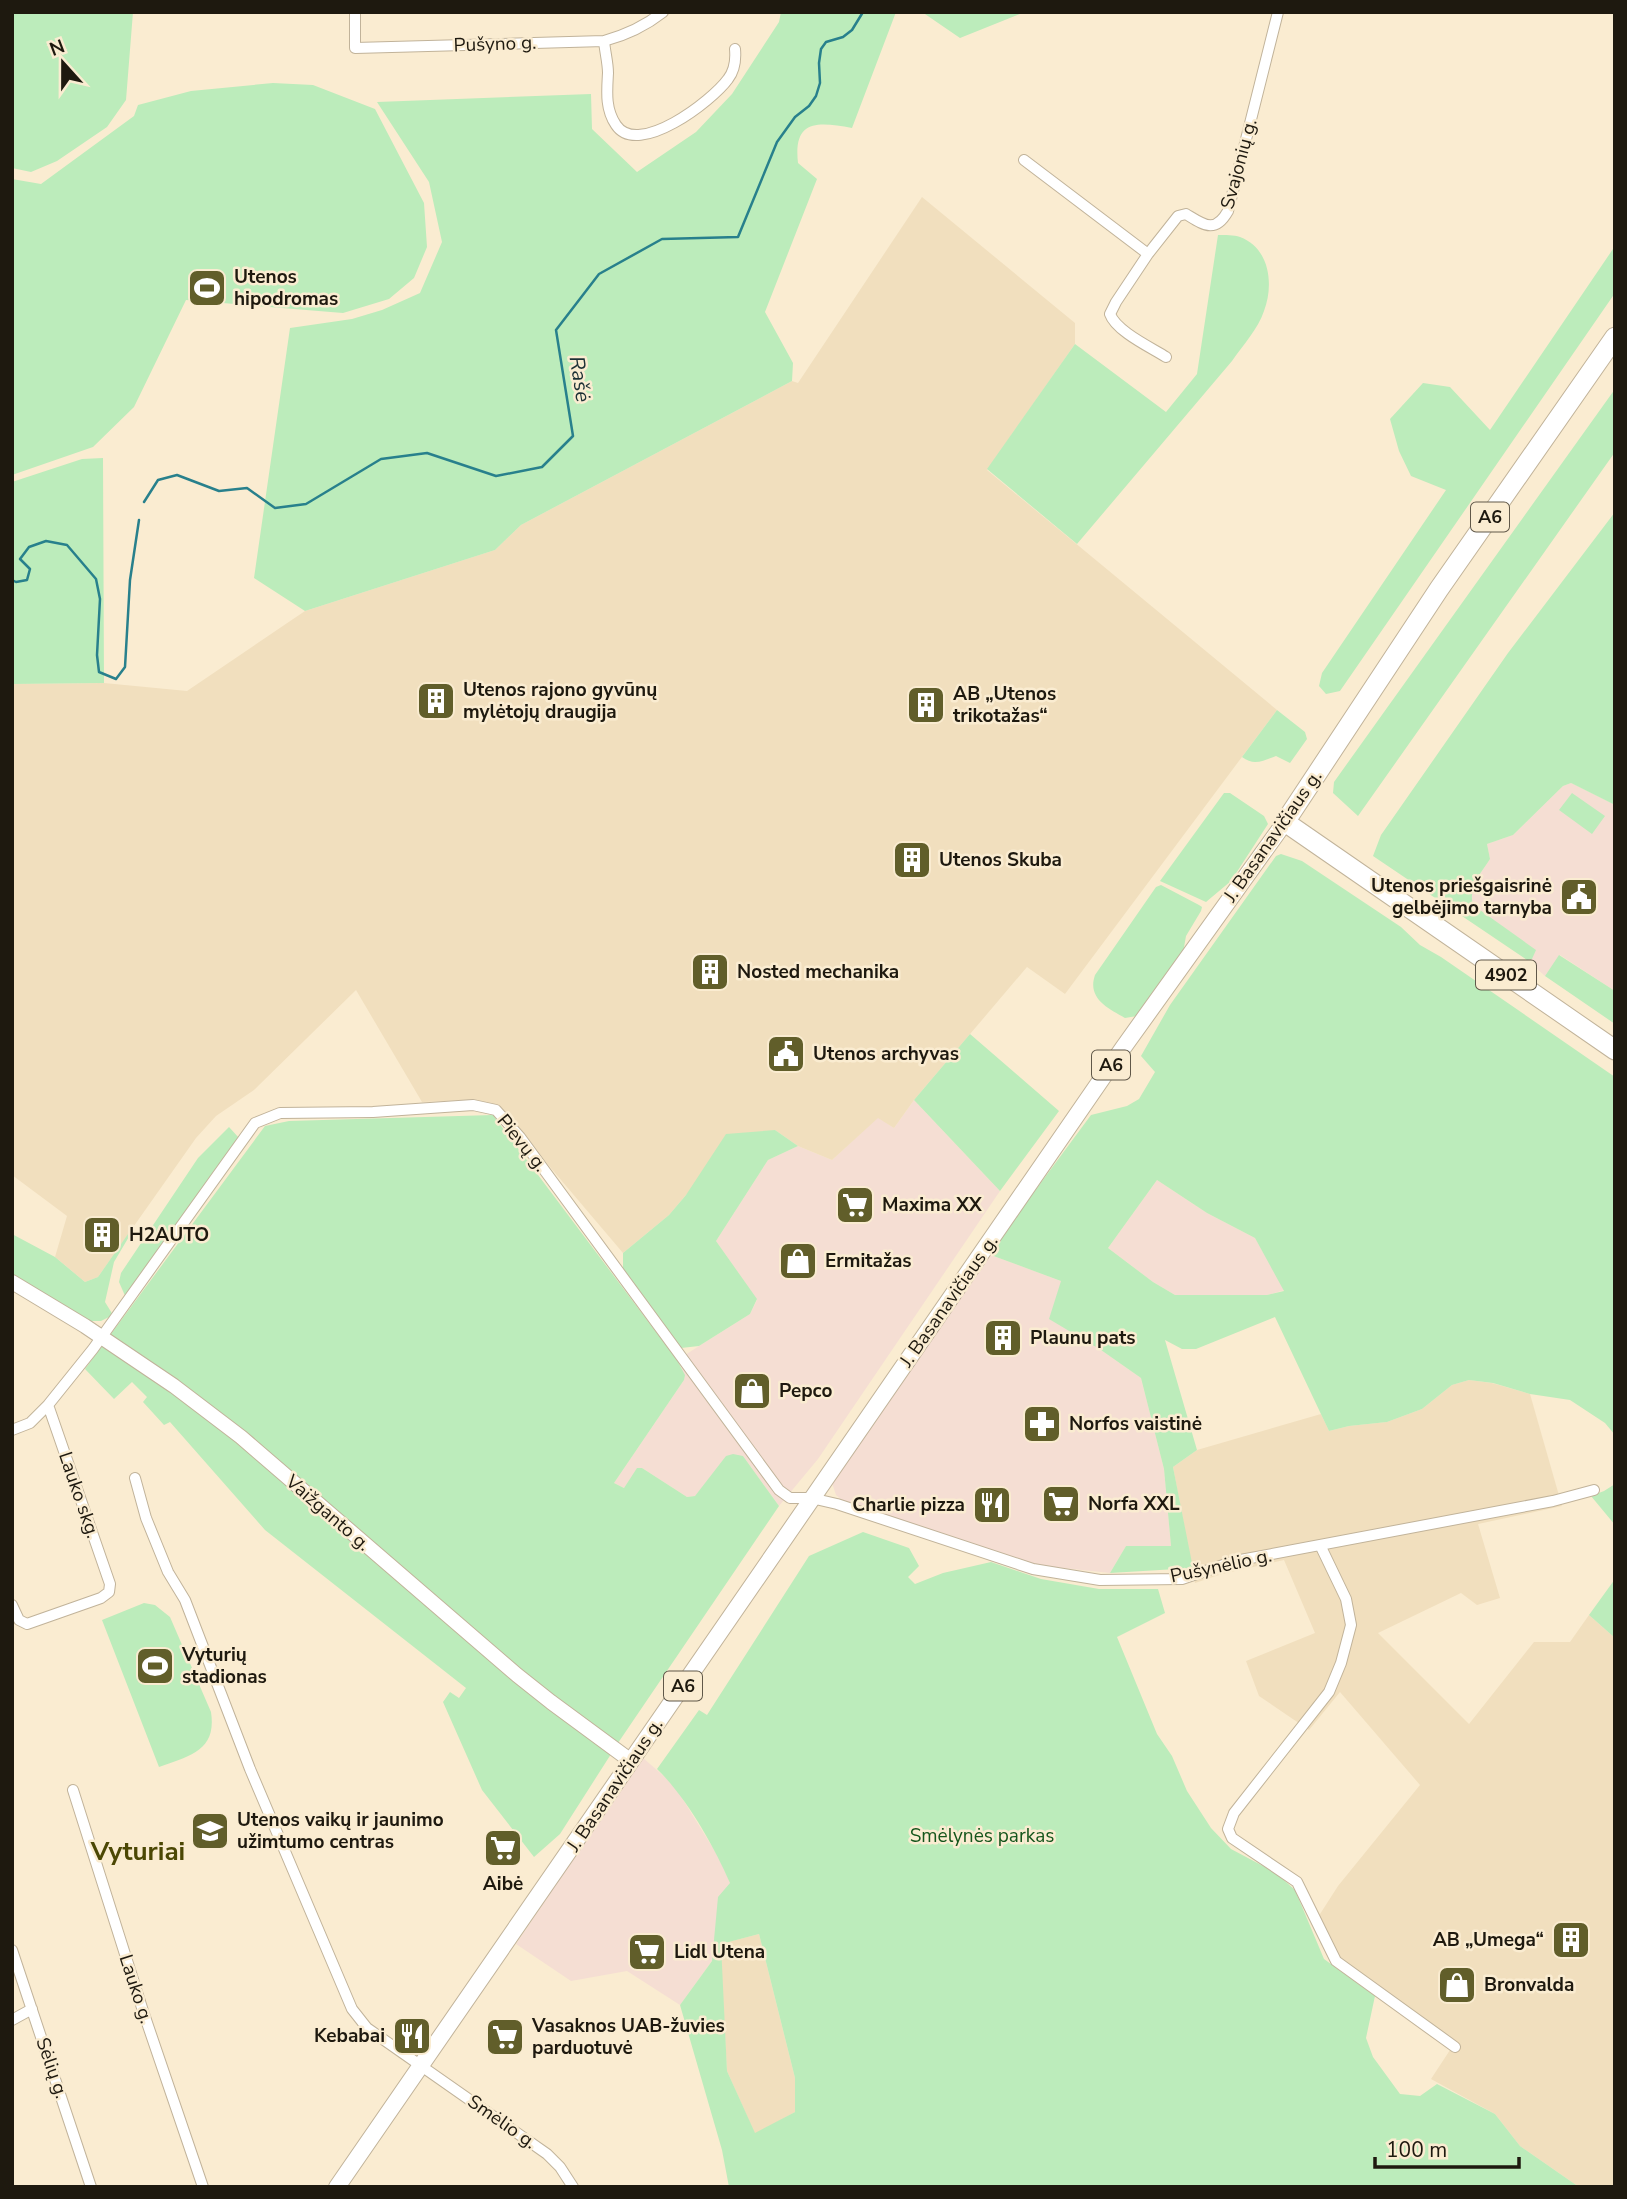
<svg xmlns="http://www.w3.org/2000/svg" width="1627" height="2199" viewBox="0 0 1627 2199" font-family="'Nunito Sans',sans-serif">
	<rect width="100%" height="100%" fill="#faecd1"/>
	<path fill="#f5ded3" d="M1571 783 1615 805V991L1560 955 1545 976 1527 960 1532 959 1535 950 1473 905 1471 897 1474 883 1490 859 1487 844 1513 835 1563 786Z
		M914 1100 1000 1191 818 1459 779 1506 743 1456 695 1496 687 1497 642 1468 637 1469 624 1488 614 1483 684 1380 681 1366 677 1360 750 1314 757 1300 716 1241 768 1160 798 1146 832 1160 878 1117 894 1128Z
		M1157 1180 1207 1213 1255 1238 1285 1290 1267 1295H1175L1153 1282 1108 1248Z
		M988 1254 1061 1281 1101 1350 1141 1378 1164 1469 1171 1546H1126L1110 1573 1045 1566 1014 1559 843 1501 836 1495 832 1483Z
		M642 1757 674 1785 721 1861 730 1883 715 1936 712 1961 680 2005 627 1971 571 1981 516 1944Z"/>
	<path fill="#f1dfbe" d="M922 197 1075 323V344L987 470 1277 710 1065 994 1027 967 914 1100 894 1128 878 1118 832 1160 798 1146 775 1130 686 1195 669 1215 623 1253 500 1108 485 1102 468 1100 422 1102 356 990 254 1090 216 1116 196 1138 98 1277 85 1282 55 1257 67 1216 12 1175V684L104 683 187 691 305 611 495 550 521 525 792 381 798 383Z
		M1469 1380 1492 1383 1530 1394 1562 1506 1478 1524 1500 1598 1477 1605 1461 1593 1378 1633 1469 1724 1534 1642H1570L1589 1615 1615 1638V2187H1579L1520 2146 1495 2114 1431 2079 1450 2050 1329 1959 1313 1925 1338 1886 1420 1785 1340 1692 1309 1730 1259 1696 1246 1661 1315 1633 1284 1560 1222 1574 1195 1583 1173 1467 1197 1450 1321 1414 1329 1431 1349 1426 1387 1422 1422 1409 1452 1385Z
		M759 1934 795 2078V2112L755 2134 727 2071 720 1944Z"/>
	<path fill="#bcecbb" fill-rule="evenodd" d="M12 12H133L126 100 107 127 57 161 31 172 12 168Z
		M781 12H896L852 128C818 122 793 119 798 163L817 179 765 312 793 363 792 381 521 525 495 550 305 611 254 578 290 328 352 319 382 310 420 293 442 242 429 182 377 102 591 94 592 129 637 172 696 132 732 94 779 22Z
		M922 12H1025L960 38Z
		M273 83 313 85 375 109 424 203 427 247 414 278 389 299 343 313 186 300 134 407 93 447 12 475V179L41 184 134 116 138 105 191 91Z
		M1218 235C1225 235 1234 235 1240 237 1270 248 1274 285 1264 311 1258 329 1243 345 1232 361L1077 544 987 469 1075 344 1166 412 1197 374Z
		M1615 246V293L1340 691 1326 694 1319 686 1322 673 1446 490 1411 476 1399 451 1390 419 1423 383 1450 387 1490 430Z
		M1615 389V452L1358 816 1333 793 1334 782Z
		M103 458 104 683 12 684V482L82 459Z
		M1615 512V805L1571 783 1563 786 1513 835 1487 844 1490 859C1481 873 1468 887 1473 905L1536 950 1532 959 1527 960 1373 856 1381 835 1508 653Z
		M1277 710 1305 732 1307 739 1290 763 1276 756C1262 761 1254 766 1242 757Z
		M1224 793H1230L1264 816 1268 824 1231 881 1206 902 1160 881Z
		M1572 793 1605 816 1592 834 1559 810Z
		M1281 854 1302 861 1401 927 1420 945 1441 957 1615 1077V1435L1605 1423 1570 1400 1530 1394 1493 1383 1469 1380 1452 1385 1422 1409 1387 1422 1349 1426 1329 1431 1275 1317 1196 1349H1182L1165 1340 1197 1450 1173 1467 1193 1568 1110 1573 1126 1546H1171L1164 1469 1141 1378 1101 1350 1049 1319 1061 1281 988 1254 1091 1115 1127 1106 1139 1099 1155 1072 1141 1056 1170 1005 1276 856ZM1157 1180 1207 1213 1255 1238 1284 1291 1267 1295H1175L1153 1282 1108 1248Z
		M1161 885 1199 905 1202 907 1201 911 1186 936 1183 953 1137 1016 1125 1018C1107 1008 1087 998 1095 975L1156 887Z
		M1559 955 1615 991V1024L1545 976Z
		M970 1034 1059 1111 1000 1191 914 1100Z
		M493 1115 677 1360 685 1375 684 1380 614 1483 624 1488 637 1468H642L687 1497 695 1496 726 1456 733 1454 743 1456 779 1506 620 1740 560 1834 534 1857 482 1790 443 1702 450 1692 459 1698 466 1688 265 1530 170 1422 164 1425 143 1402 147 1397 132 1382 114 1399 85 1369 265 1126 289 1121Z
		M229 1127 239 1138 126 1298 119 1282 121 1273 198 1158Z
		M775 1130 798 1146 768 1160 716 1241 757 1299 750 1314 699 1346 681 1348 623 1268V1253L669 1215 686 1195 726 1134Z
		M12 1234 55 1257 85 1282 98 1277 128 1234 130 1235 114 1262 105 1302 113 1315 101 1321H91L12 1276Z
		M1615 1484V1525L1591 1496 1604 1491Z
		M863 1532 909 1548 919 1566 908 1577 915 1584 943 1573 991 1562 1041 1579 1099 1589H1158L1165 1613 1117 1637 1157 1734 1172 1756 1187 1791 1211 1828 1231 1849 1276 1873 1295 1890 1324 1959 1375 1996 1366 2038 1373 2057 1400 2094 1420 2096 1437 2084 1495 2114 1520 2146 1579 2187H729L722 2150 680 2005 712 1961 718 1897 730 1883C714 1846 686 1797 657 1769L699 1710 707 1715 809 1556ZM759 1934 795 2078V2112L755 2133 727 2071 721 1944Z
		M1615 1579V1638L1589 1615Z
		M144 1603 155 1605 170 1617 211 1712C217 1751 189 1756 159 1767L102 1620Z"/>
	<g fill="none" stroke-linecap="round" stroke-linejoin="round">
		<path stroke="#28808c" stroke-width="2.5" d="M144 502 158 480 177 475 219 491 247 488 275 508 306 504 381 459 427 453 496 476 542 467 573 436 556 330 599 274 662 239 738 237 777 142 795 117 809 106 816 96 820 83 819 63 821 49 826 42 843 37 852 30 863 12
			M12 580 16 582 27 580 30 569 20 559 29 547 46 541 67 545 96 579 100 599 97 655 99 672 116 679 125 667 130 580 139 520"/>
		<defs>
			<path id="street" d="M355 12V48L604 41C626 35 644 27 663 12
				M604 41C605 52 608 63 608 73 607 91 605 109 616 125 638 158 712 101 728 79 735 70 736 60 735 49
				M1024 160 1148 254
				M1166 357C1150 347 1116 331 1110 314L1116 302 1148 254 1178 216 1186 214C1204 225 1215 234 1228 211L1278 12
				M12 1430 30 1423 48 1405 93 1349 255 1123 280 1113 373 1112 473 1105 496 1110 520 1137 779 1490 790 1498H811L837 1504 1033 1569 1100 1580 1182 1579 1235 1561 1553 1501 1594 1490
				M135 1478 146 1518 168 1572 185 1600 250 1769 352 2009 367 2028 547 2154 560 2167 573 2187
				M1321 1547 1346 1599 1351 1625 1341 1663 1329 1692 1234 1813 1228 1829 1232 1838 1297 1882 1336 1961 1455 2047
				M12 1605 19 1620 27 1624 101 1598 109 1592 110 1584 48 1405
				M73 1790 143 2011 203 2187
				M12 1950 91 2187
				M12 2020 32 2009"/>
			<path id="secondary" d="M12 1282 85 1326 174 1386 241 1437 517 1675 551 1702 631 1761"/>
			<path id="primary" d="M337 2187 1123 1048 1285 822"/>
			<path id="highway" d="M1615 337 1439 589 1285 822 1615 1050"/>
		</defs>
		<use href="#street" stroke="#c1b39a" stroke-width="12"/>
		<use href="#secondary" stroke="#c1b39a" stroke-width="16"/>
		<use href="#primary" stroke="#c1b39a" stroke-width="18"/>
		<use href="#highway" stroke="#c1b39a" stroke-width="21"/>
		<use href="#street" stroke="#fff" stroke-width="10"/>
		<use href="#secondary" stroke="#fff" stroke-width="14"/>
		<use href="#primary" stroke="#fff" stroke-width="16"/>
		<use href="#highway" stroke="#fff" stroke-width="19"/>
	</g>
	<defs>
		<symbol id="stadium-square" viewBox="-11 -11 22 22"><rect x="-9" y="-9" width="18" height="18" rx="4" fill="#615e2a" stroke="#faecd1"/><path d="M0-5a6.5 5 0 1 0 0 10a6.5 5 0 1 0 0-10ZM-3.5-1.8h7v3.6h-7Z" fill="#fff"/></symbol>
		<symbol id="building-square" viewBox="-11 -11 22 22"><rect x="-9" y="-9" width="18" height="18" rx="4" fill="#615e2a" stroke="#faecd1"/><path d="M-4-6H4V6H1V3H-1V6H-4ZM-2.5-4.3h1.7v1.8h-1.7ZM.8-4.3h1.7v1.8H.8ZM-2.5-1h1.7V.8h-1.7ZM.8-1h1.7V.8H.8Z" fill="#fff"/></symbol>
		<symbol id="civic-square" viewBox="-11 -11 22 22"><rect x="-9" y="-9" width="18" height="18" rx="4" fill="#615e2a" stroke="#faecd1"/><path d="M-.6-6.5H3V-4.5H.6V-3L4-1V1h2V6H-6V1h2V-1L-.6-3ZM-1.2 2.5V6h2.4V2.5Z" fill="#fff"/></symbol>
		<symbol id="supermarket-square" viewBox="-11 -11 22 22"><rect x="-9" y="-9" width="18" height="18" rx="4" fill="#615e2a" stroke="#faecd1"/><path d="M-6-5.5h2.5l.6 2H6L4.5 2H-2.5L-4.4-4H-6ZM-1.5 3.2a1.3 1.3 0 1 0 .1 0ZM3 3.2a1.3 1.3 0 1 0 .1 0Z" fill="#fff"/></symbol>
		<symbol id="shop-square" viewBox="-11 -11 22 22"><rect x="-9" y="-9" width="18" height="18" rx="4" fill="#615e2a" stroke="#faecd1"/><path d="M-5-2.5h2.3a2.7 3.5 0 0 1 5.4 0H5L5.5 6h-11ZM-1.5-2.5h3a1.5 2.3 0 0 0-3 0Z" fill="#fff"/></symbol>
		<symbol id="pharmacy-square" viewBox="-11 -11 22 22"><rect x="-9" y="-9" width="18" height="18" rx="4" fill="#615e2a" stroke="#faecd1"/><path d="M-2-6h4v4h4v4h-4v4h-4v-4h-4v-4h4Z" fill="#fff"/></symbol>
		<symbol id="restaurant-square" viewBox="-11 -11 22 22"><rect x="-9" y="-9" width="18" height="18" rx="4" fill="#615e2a" stroke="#faecd1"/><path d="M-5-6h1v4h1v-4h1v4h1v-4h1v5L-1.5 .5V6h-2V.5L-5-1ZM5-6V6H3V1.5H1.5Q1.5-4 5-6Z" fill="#fff"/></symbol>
		<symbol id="school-square" viewBox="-11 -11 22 22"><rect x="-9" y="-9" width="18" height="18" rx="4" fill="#615e2a" stroke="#faecd1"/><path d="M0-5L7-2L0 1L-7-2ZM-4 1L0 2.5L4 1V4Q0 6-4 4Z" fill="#fff"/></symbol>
	</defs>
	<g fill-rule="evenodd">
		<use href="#stadium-square" x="185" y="266" width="44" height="44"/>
		<use href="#building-square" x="414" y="679" width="44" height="44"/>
		<use href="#building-square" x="904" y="683" width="44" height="44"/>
		<use href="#building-square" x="890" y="838" width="44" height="44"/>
		<use href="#civic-square" x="1557" y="875" width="44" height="44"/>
		<use href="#building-square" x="688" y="950" width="44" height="44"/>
		<use href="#civic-square" x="764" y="1032" width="44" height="44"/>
		<use href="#supermarket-square" x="833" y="1183" width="44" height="44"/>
		<use href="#building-square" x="80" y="1213" width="44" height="44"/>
		<use href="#shop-square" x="776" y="1239" width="44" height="44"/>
		<use href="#building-square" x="981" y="1316" width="44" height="44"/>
		<use href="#shop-square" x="730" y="1369" width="44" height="44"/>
		<use href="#pharmacy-square" x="1020" y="1402" width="44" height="44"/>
		<use href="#supermarket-square" x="1039" y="1482" width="44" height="44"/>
		<use href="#restaurant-square" x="970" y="1483" width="44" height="44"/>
		<use href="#stadium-square" x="133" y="1644" width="44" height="44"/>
		<use href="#school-square" x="188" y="1809" width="44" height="44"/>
		<use href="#supermarket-square" x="481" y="1826" width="44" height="44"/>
		<use href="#building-square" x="1549" y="1918" width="44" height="44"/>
		<use href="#supermarket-square" x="625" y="1930" width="44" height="44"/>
		<use href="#shop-square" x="1435" y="1963" width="44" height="44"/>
		<use href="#restaurant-square" x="390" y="2014" width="44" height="44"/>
		<use href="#supermarket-square" x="483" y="2015" width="44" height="44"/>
	</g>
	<g text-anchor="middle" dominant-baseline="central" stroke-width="5" stroke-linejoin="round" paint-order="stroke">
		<g fill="#faecd1" stroke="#605849" stroke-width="2">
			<rect x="1471" y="502.5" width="38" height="29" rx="5"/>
			<rect x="1476" y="960.5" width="60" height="29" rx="5"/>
			<rect x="1092" y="1050.5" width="38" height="29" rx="5"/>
			<rect x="664" y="1671.5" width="38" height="29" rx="5"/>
		</g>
		<g font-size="18" font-weight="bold" fill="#1e190f">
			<text x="1490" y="517">A6</text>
			<text x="1506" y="975">4902</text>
			<text x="1111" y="1065">A6</text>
			<text x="683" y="1686">A6</text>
		</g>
		<g font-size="19" fill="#1e190f" stroke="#faecd1">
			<text transform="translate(495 44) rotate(-2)">Pušyno g.</text>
			<text transform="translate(1239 164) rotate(-75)">Svajonių g.</text>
			<text transform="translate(1273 836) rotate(-55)">J. Basanavičiaus g.</text>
			<text transform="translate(522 1143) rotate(51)">Pievų g.</text>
			<text transform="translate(949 1301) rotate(-55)">J. Basanavičiaus g.</text>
			<text transform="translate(79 1495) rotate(71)">Lauko skg.</text>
			<text transform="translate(328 1513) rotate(41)">Vaižganto g.</text>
			<text transform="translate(1221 1566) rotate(-12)">Pušynėlio g.</text>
			<text transform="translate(615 1785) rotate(-56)">J. Basanavičiaus g.</text>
			<text transform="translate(136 1989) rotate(72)">Lauko g.</text>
			<text transform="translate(52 2068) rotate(71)">Sėlių g.</text>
			<text transform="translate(502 2122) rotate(35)">Smėlio g.</text>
		</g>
		<g font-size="19" font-weight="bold" fill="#1e190f" stroke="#faecd1" text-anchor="start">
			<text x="234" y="277">Utenos<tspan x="234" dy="22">hipodromas</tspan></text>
			<text x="463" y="690">Utenos rajono gyvūnų<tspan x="463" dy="22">mylėtojų draugija</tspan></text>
			<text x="953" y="694">AB „Utenos<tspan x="953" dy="22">trikotažas“</tspan></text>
			<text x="939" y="860">Utenos Skuba</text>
			<text x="1552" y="886" text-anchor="end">Utenos priešgaisrinė<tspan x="1552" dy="22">gelbėjimo tarnyba</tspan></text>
			<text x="737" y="972">Nosted mechanika</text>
			<text x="813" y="1054">Utenos archyvas</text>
			<text x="882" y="1205">Maxima XX</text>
			<text x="129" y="1235">H2AUTO</text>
			<text x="825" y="1261">Ermitažas</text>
			<text x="1030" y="1338">Plaunu pats</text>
			<text x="779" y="1391">Pepco</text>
			<text x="1069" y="1424">Norfos vaistinė</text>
			<text x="1088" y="1504">Norfa XXL</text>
			<text x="965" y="1505" text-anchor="end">Charlie pizza</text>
			<text x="182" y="1655">Vyturių<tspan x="182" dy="22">stadionas</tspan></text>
			<text x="237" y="1820">Utenos vaikų ir jaunimo<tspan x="237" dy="22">užimtumo centras</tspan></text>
			<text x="503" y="1884" text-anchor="middle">Aibė</text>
			<text x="1544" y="1940" text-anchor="end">AB „Umega“</text>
			<text x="674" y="1952">Lidl Utena</text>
			<text x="1484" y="1985">Bronvalda</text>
			<text x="532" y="2026">Vasaknos UAB-žuvies<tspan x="532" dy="22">parduotuvė</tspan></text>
			<text x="385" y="2036" text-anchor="end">Kebabai</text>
		</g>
		<g font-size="19" fill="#14551b" stroke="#faecd1">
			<text x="982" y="1836">Smėlynės parkas</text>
		</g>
		<g font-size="21" font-style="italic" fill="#1c3035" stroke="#faecd1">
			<text transform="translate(580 379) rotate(81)">Rašė</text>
		</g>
		<g font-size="26" font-weight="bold" fill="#4b4704" stroke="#faecd1">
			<text x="138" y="1851">Vyturiai</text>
		</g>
	</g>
	<rect width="1627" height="2199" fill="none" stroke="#1e190f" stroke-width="28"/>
	<g transform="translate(63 63) rotate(339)" stroke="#faecd1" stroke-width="5" paint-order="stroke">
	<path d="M0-5L12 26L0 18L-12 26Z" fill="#1e190f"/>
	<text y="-10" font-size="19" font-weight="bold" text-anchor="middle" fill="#1e190f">N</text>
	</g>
	<path d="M1375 2157v10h144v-10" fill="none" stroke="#1e190f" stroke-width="3.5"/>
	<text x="1386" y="2157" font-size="21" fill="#1e190f" stroke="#faecd1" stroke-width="5" paint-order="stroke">100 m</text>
</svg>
